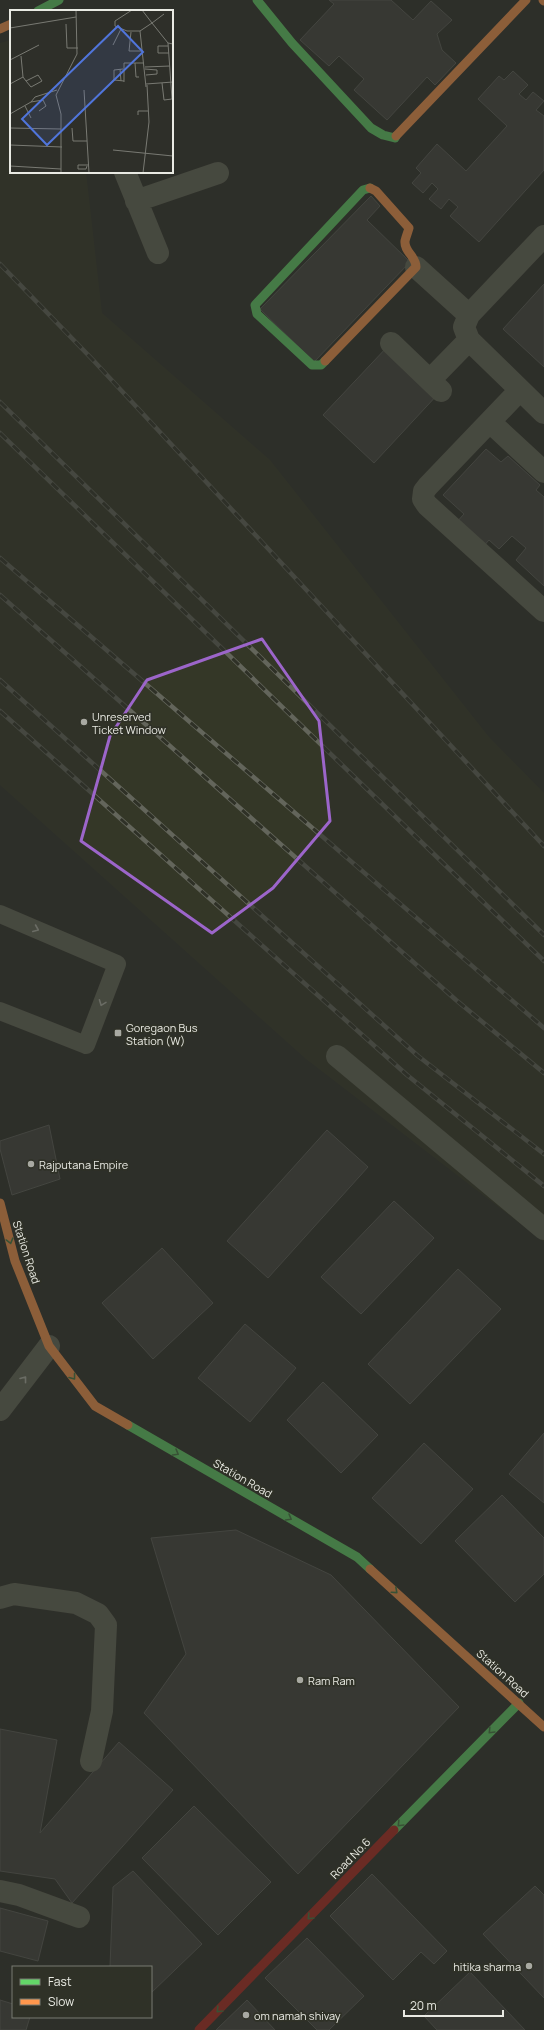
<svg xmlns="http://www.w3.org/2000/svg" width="544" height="2030" viewBox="0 0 544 2030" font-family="Manrope,sans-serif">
	<rect width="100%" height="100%" fill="#2e2f29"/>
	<path fill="#343727" d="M11 40V172H86L102 313 270 460 489 737 544 793V1242L306 1059 0 785V43Z"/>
	<path fill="#43433f" stroke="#5e5f5a" d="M329 0H391L413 20 431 1 452 20 437 34 442 50 456 63 435 85 427 77 387 120 354 90 364 79 339 56 329 66 300 40 334 4Z
		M513 71 528 85 519 94 526 100 533 92 544 101 536 110 544 116V170L479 242 450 216 458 207 449 199 441 209 429 199 438 189 432 183 423 193 412 183 421 173 416 168 437 144 466 171 507 126 478 99 499 76 504 80Z
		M371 196 380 206 367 220 410 262 314 362 260 309Z
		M544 284V367L503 329Z
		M388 346 439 393 374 463 323 415Z
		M486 449 501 462 508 456 540 485 536 490 544 497V586L516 560 526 548 512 536 499 549 489 540 482 548 455 524 464 514 443 495Z
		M49 1125 60 1179 12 1195 0 1149V1141Z
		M327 1130 368 1167 268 1278 227 1241Z
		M394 1201 434 1238 361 1314 321 1277Z
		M162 1248 213 1303 153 1359 102 1303Z
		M458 1269 501 1309 410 1404 368 1364Z
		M245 1324 296 1368 250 1422 198 1378Z
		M323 1382 378 1435 341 1473 287 1420Z
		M544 1433V1503L509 1474Z
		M424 1443 473 1489 421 1544 372 1498Z
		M502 1495 544 1538V1574L515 1602 455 1541Z
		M236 1530 331 1575 459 1707 298 1874 144 1713 186 1654 151 1538Z
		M0 1729 57 1740 40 1833 119 1742 173 1790 72 1903 55 1879 0 1871Z
		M194 1806 271 1882 218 1935 142 1858Z
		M133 1871 202 1944 151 1993V1967H110L113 1887Z
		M372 1874 447 1951 434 1964 421 1952 393 1980 330 1916Z
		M535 1886 544 1895V1998L483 1934Z
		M0 1908 48 1921 38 1961 0 1951Z
		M307 1938 364 1996 329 2030H317L265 1978Z
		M470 1972 525 2030H437L424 2016Z
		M0 2000 13 2004V2017H30L26 2030H0Z
		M247 2000 275 2030H216Z"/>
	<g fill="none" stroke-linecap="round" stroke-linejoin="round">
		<path stroke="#656859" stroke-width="18" d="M0 914 117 964 86 1045 0 1011"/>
		<path stroke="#656859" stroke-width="22" d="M125 172 158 253
			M136 201 218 173
			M544 236 469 315 464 327 469 340 544 413
			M416 267 469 315
			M391 343 441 391
			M430 380 469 340
			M520 390 428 486 424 491 423 499 427 505 544 611
			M490 422 544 472
			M337 1056 544 1229
			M0 1410 49 1346
			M0 1598 14 1594 76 1603 98 1614 106 1625 102 1711 91 1761
			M0 1891 19 1895 79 1917"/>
		<path stroke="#63d668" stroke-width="9" d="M257 0 292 43 371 128 383 135 395 138 396 136
			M38 11 59 0
			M325 361 321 365H312L257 314 255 305 363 190 370 188
			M128 1425 357 1557 370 1569
			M394 1830 519 1703"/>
		<path stroke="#ff974d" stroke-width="9" d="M543 0 544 1
			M0 29 11 24
			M396 136 526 0
			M325 361 416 267C416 256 404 252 405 241 406 236 408 232 409 228L376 191 370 188
			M0 1203 15 1261 49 1346 95 1406 128 1425
			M370 1569 544 1727"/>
		<path stroke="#b3261e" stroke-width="9" d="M199 2030 394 1830"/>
		<defs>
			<path id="rail" d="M0 264 93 360 544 846
				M0 402 544 935
				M0 433 544 961
				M0 558 544 1028
				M0 595 456 1000 544 1073
				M0 680 418 1056 544 1154
				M0 711 407 1075 544 1186"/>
		</defs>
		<use href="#rail" stroke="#63655b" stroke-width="4.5"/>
		<use href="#rail" stroke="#2f3127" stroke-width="3" stroke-dasharray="9" stroke-linecap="butt"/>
	</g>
	<defs><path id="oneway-chevron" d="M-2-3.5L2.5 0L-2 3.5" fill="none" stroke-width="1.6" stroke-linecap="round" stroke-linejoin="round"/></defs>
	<g stroke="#b4b6ac">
		<use href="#oneway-chevron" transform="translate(36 929) rotate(23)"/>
		<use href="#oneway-chevron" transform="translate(102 1003) rotate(111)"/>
		<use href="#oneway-chevron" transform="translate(24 1379) rotate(-52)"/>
	</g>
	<g stroke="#467b44">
		<use href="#oneway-chevron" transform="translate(10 1241) rotate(75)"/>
		<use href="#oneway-chevron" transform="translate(73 1377) rotate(53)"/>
		<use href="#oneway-chevron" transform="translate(176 1453) rotate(30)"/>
		<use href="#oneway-chevron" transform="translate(289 1518) rotate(30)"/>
		<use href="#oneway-chevron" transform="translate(395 1591) rotate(42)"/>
		<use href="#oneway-chevron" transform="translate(491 1731) rotate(134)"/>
		<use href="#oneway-chevron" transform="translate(400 1824) rotate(134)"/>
		<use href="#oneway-chevron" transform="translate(310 1917) rotate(134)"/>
		<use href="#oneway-chevron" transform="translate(219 2010) rotate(134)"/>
	</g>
	<path d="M0 0H544V2030H0ZM262 639 319 721 330 821 273 888 212 933 81 841 110 736 147 680Z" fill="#2e2f29" fill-opacity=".55" fill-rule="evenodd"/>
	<path fill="none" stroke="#9c65ca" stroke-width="3" stroke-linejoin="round" d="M262 639 319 721 330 821 273 888 212 933 81 841 110 736 147 680Z"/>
	<g fill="#a8a9a2" stroke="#2f3127" stroke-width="1.5">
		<circle cx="84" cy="722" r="4"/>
		<rect x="114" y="1029" width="8" height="8" rx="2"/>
		<circle cx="31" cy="1164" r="4"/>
		<circle cx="300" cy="1680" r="4"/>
		<circle cx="529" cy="1966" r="4"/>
		<circle cx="246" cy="2015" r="4"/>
	</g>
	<g text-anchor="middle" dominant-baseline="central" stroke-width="3.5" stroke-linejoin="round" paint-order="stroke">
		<g font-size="11" fill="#e9eae3" stroke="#2f3127" text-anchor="start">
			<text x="92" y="716">Unreserved<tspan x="92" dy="13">Ticket Window</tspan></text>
			<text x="126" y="1027">Goregaon Bus<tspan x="126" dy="13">Station (W)</tspan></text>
			<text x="39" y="1164">Rajputana Empire</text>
			<text x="308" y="1680">Ram Ram</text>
			<text x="521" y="1966" text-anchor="end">hitika sharma</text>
			<text x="254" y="2015">om namah shivay</text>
		</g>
		<g font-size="11" fill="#e9eae3" stroke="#2f3127">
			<text transform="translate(27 1252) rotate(72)">Station Road</text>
			<text transform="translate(243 1478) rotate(30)">Station Road</text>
			<text transform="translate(503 1673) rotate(42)">Station Road</text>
			<text transform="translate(350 1858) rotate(-46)">Road No.6</text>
		</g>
	</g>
	<g transform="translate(10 10)">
		<rect width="163" height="163" fill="#2e2f29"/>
		<path fill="none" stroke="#797a73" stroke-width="1" d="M122 0 105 11V16L117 21H130L142 13 132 0M154 4 142 13 158 33 163 34M56 14 57 38H68M0 18 66 7M130 21 136 77M121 22 119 41H133M103 35 111 19M158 36H148V43H159M11 46 13 67M0 50 29 35M125 53 126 67H129M135 57 160 56M110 59 111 71M113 59 104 60V70L114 71M135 59 147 60V64L136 65M13 67 16 71 28 65 32 71 21 77 16 71M114 72V53H134M152 73 154 90 162 89 158 33M0 74 13 67M136 74 163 72M74 80 79 163M21 92 33 90 36 96 29 101M15 96 21 108M0 104 21 92 25 87 47 80M128 105V101H138M0 118 51 119M62 118 63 131H77M0 135 52 137M103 140 163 146M0 156 51 159M77 156 76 159H68V155H78M51 163V104L46 85 67 44 66 0M133 163 139 112 137 75"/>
		<path fill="#5075db" fill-opacity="0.15" stroke="#5075db" stroke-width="2" d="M108 16 133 42 37 135 12 109Z"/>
		<rect width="163" height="163" fill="none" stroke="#e9eae3" stroke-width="2"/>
	</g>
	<rect x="12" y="1966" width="140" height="52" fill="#2f3127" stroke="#797b72"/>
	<rect x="20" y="1979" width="20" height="6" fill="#63d668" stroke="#797b72"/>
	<text x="48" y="1986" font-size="12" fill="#e9eae3">Fast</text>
	<rect x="20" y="1999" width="20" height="6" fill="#ff974d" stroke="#797b72"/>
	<text x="48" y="2006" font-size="12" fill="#e9eae3">Slow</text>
	<path d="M404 2010v6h99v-6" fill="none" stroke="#e9eae3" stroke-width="2"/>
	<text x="410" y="2010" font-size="12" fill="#e9eae3" stroke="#2f3127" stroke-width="3" paint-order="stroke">20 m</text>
</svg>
